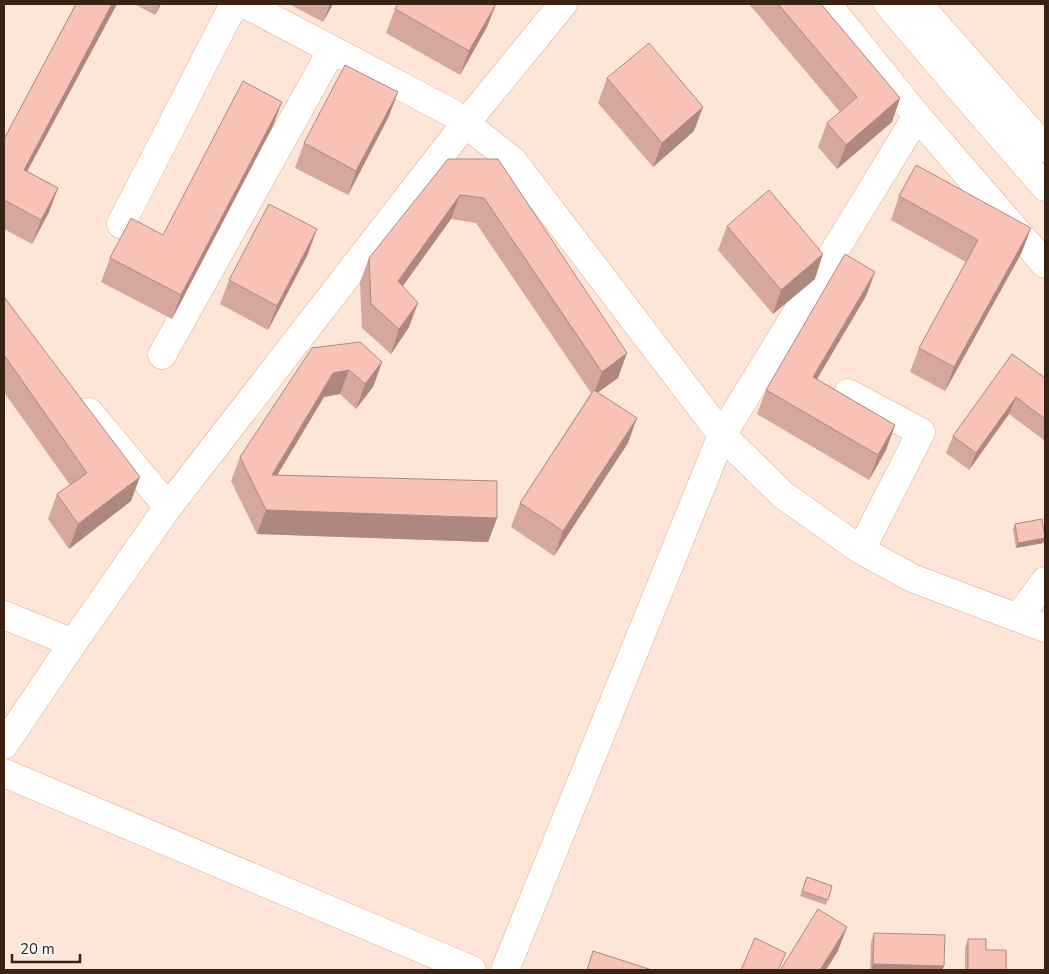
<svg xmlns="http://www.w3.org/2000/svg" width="1049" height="974" viewBox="0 0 1049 974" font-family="'Nunito Sans',sans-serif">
	<rect width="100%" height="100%" fill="#fde5d7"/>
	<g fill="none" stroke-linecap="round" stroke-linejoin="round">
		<defs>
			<path id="minor" d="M245 4 452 113 513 161 722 435 783 495 861 550 912 578 1045 628
				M827 4 917 116 1045 264
				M888 4 960 89 1045 187
				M918 4 1045 148
				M121 224 234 4
				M162 355 332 50
				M848 393 921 432 861 550
				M89 412 168 507
				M4 615 73 643
				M1018 618 1045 581
				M4 745 73 643 168 507 465 124 563 4
				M4 773 472 970
				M505 970 722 435 917 116"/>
		</defs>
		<use href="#minor" stroke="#e3ab8a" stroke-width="29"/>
		<use href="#minor" stroke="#fff" stroke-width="28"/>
	</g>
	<path fill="#d5a79d" d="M76 4H117L27 171 58 188 49 212 32 244 4 229V139Z
		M134 4H161L155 15Z
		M289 4H333L323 22Z
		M749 4H821L900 98 892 122 837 169 818 147 827 123 840 112Z
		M395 9 487 27 460 75 386 33Z
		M607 78 694 131 653 167 598 103Z
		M389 116 348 195 295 168 304 143Z
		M273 126 172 319 101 282 110 258 163 235Z
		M498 159 618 378 597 393 628 443 554 556 511 527 520 503 591 393 476 223 451 219 403 286 409 327 391 354 362 328 360 282 369 258Z
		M899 196 1022 252 945 391 910 372 919 348 966 262 891 220Z
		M727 226 815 279 773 314 718 250Z
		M308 254 268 330 220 304 229 280Z
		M875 272 866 296 817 379 895 425 886 450 869 480 757 414 766 390Z
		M4 297 131 501 69 549 48 519 57 494 70 485 4 392Z
		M312 348 382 362 373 387 356 409 340 394 324 397 277 475 497 518 488 542 257 534 231 481 240 457Z
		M1045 378V441L1009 414 969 470 946 453 953 436Z
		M1015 524 1045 538 1043 543 1016 548 1013 529Z
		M807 877 832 886 826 905 800 896Z
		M874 933 944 966 942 970H870L871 942Z
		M968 939 986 950 1006 970H965V948Z"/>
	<path fill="#ae8880" d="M112 4H117L15 194 24 170Z
		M159 4H161L155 15Z
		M330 4H333L323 22Z
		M496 4 487 27 460 75 469 51Z
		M398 92 389 116 348 195 356 171Z
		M900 98 892 122 837 169 846 145Z
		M282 102 273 126 172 319 181 295Z
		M703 107 694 131 653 167 662 143Z
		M58 188 49 212 32 244 41 220Z
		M460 195 451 219 389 305 398 281Z
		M1031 228 1022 252 945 391 954 367Z
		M317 229 308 254 268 330 277 306Z
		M823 254 815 279 773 314 781 290Z
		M875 272 866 296 804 401 813 377Z
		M418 303 409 327 391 354 399 329Z
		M627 353 618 378 593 396 602 372Z
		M382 362 373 387 356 409 365 384Z
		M349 370 340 394 324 397 263 499 272 475 333 373Z
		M1016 397 1009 414 969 470 976 453Z
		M637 418 628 443 554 556 563 531Z
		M895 425 886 450 869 480 878 455Z
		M140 477 131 501 69 549 78 524Z
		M266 510 497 518 488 542 257 534Z
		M1045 538 1043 543 1016 548 1018 543Z
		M847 927 838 951 826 970H820Z
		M873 964 944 966 942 970H871Z"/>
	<path fill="#f8c2b7" stroke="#ae8880" d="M76 4H112L24 170 58 188 41 220 4 200V139Z
		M398 4H496L469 51 395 9Z
		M778 4H821L900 98 846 145 827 123 857 97Z
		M649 43 703 107 662 143 607 78Z
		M345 65 398 92 356 171 304 143Z
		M243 81 282 102 181 295 110 258 131 218 163 235Z
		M448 159H498L627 353 602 372 484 198 460 195 398 281 418 303 399 329 371 304 369 258Z
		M916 165 1031 228 954 367 919 348 978 240 899 196Z
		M769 190 823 254 781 290 727 226Z
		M269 204 317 229 277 306 229 280Z
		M845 254 875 272 813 377 895 425 878 455 766 390Z
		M4 297 140 477 78 524 57 494 87 473 4 355Z
		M360 342 382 362 365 384 349 370 333 373 272 475 497 481V518L266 510 240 457 312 348Z
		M1012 354 1045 378V419L1016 397 976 453 953 436Z
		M594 390 637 418 563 531 520 503Z
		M1042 519 1045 538 1018 543 1015 524Z
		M807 877 832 886 828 900 802 891Z
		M818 909 847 927 820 970H783L781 969Z
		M874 933 945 935 944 966 873 964Z
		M755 938 786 953 778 970H741Z
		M968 939H986V950H1006V970H968Z
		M593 951 652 970H587Z"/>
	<rect width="1049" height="974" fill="none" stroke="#382315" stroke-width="10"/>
	<path d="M12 954v8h68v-8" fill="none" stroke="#382315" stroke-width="2.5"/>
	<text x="20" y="954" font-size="15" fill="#382315" stroke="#f7f7f7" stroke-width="4" paint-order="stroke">20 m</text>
</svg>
